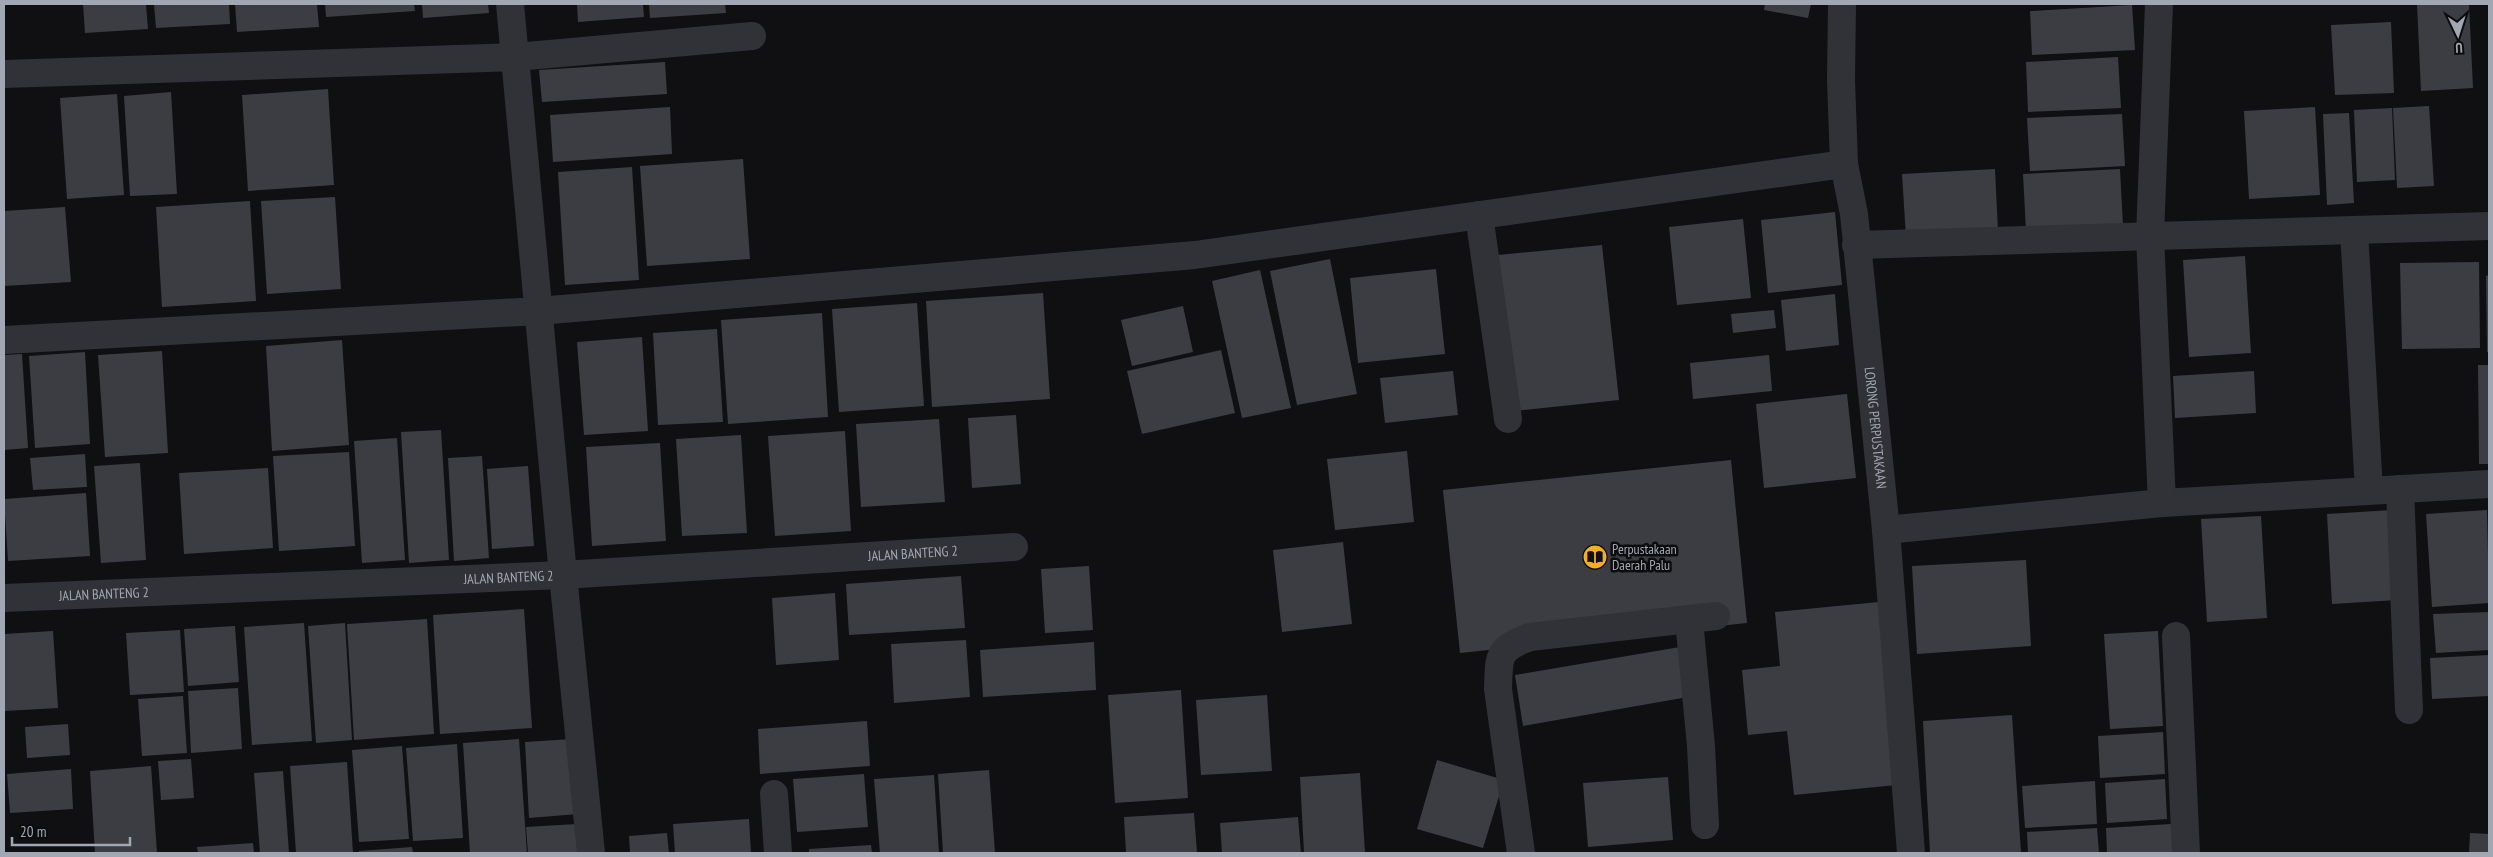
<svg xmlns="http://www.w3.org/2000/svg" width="2493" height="857" viewBox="0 0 2493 857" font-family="'PT Sans Narrow',sans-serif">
	<rect width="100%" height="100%" fill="#101012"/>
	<path fill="#3c3d42" d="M83 4H146L148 29 85 33Z
		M154 4H229L230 24 156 28Z
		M235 4H317L319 27 237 32Z
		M325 4H414L415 11 326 17Z
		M422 4H488L489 13 423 18Z
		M577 4H643L644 17 578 22Z
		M649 4H725L726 13 650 18Z
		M1765 4H1811L1808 18 1764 10Z
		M2417 4H2469L2473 88 2421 91Z
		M2132 5 2135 50 2032 55 2030 11Z
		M2391 22 2394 93 2335 95 2331 25Z
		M2118 57 2121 108 2028 112 2026 62Z
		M665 62 667 94 542 102 539 70Z
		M328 89 334 185 248 191 242 95Z
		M171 92 177 194 130 196 124 96Z
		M117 94 124 195 67 199 60 98Z
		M2429 106 2434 186 2397 188 2393 108Z
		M670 107 672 154 553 162 550 115Z
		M2315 107 2320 195 2249 199 2244 111Z
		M2392 108 2395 180 2357 182 2354 110Z
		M2349 113 2354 203 2327 205 2323 114Z
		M2122 114 2125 166 2030 171 2027 118Z
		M743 159 750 259 647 266 640 166Z
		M632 167 639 280 565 285 558 172Z
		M1995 169 1998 231 1906 237 1902 174Z
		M2120 169 2123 225 2026 231 2023 174Z
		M335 197 341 289 267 294 261 201Z
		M250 201 256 301 162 307 156 207Z
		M65 207 71 282 4 286V211Z
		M1835 212 1842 285 1768 293 1761 220Z
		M1743 219 1751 298 1677 305 1669 227Z
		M1602 245 1619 400 1514 411 1498 255Z
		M2245 256 2251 353 2189 357 2183 260Z
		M1330 259 1357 394 1297 405 1270 271Z
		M2479 262 2480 348 2402 349 2400 263Z
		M1436 269 1445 354 1358 363 1350 278Z
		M1260 270 1291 408 1242 418 1212 281Z
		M2489 275V352H2487L2486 276Z
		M1043 293 1050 399 932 407 926 301Z
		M1835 294 1839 345 1786 351 1781 300Z
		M917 303 924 406 839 412 832 309Z
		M1183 306 1193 352 1132 366 1121 320Z
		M1774 310 1776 328 1733 333 1731 314Z
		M822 313 828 417 728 424 721 320Z
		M717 329 723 422 658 425 653 333Z
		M642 337 648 431 584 435 577 342Z
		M342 340 349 445 272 451 266 346Z
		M1221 350 1235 413 1142 434 1127 371Z
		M162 351 168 453 105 457 98 355Z
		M85 352 90 444 35 448 29 356Z
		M22 354 28 448 4 450V355Z
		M1769 355 1772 391 1693 399 1690 363Z
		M2478 365H2489V464H2479Z
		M1453 371 1458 415 1385 423 1380 378Z
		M2254 371 2256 413 2175 418 2173 376Z
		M1847 394 1856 478 1764 488 1756 404Z
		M1016 415 1021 484 972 488 968 418Z
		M939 419 945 502 861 507 856 424Z
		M441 430 449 560 409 563 401 432Z
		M845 431 851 531 775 536 768 436Z
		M741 435 747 533 682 536 676 439Z
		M397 438 405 560 362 563 354 441Z
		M660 443 666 541 592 546 586 447Z
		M1407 451 1414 522 1335 530 1327 459Z
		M349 452 355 546 279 551 273 456Z
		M85 454 87 487 33 490 30 458Z
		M482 456 489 558 454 561 448 458Z
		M1731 460 1747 623 1460 653 1443 490Z
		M140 463 146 560 101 563 94 466Z
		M528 466 534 546 492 549 487 469Z
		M268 468 273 548 184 554 179 473Z
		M86 493 90 556 8 561 4 499Z
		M2392 510 2397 600 2332 604 2327 514Z
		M2487 510 2489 603 2432 607 2426 514Z
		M2261 516 2267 618 2207 622 2201 519Z
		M1343 542 1352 624 1282 632 1273 550Z
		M2026 560 2031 646 1917 654 1912 566Z
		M1089 566 1093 630 1045 633 1041 569Z
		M961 576 965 628 849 635 846 584Z
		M835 593 839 660 776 665 772 598Z
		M1899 600 1917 783 1794 795 1787 731 1748 735 1742 670 1780 666 1775 612Z
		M524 609 532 728 440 734 433 615Z
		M2489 612V650L2436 653 2433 614Z
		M427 619 434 734 354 740 347 624Z
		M304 623 312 741 252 745 244 627Z
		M345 623 352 740 316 743 308 626Z
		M235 626 239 682 188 686 184 629Z
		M180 630 184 692 130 695 126 633Z
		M53 631 58 708 4 711V634Z
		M2158 631 2163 726 2110 729 2104 634Z
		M966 640 970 697 894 703 891 644Z
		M1094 642 1096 690 983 697 980 650Z
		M1680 647 1688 697 1523 726 1515 675Z
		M2489 655V696L2432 699 2430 658Z
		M238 688 242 749 191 753 188 691Z
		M1181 690 1188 798 1115 803 1108 695Z
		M1267 695 1272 771 1201 775 1196 700Z
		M183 696 187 753 142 756 138 699Z
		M2012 715 2021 853H1930L1923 721Z
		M867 721 870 766 760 774 758 729Z
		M68 724 70 755 27 758 25 727Z
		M2163 732 2165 774 2100 778 2098 736Z
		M519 739 527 853H470L463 743Z
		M572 739 578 814 529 818 525 742Z
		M457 744 463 838 413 841 406 748Z
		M402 746 409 839 359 842 352 750Z
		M191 759 194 798 161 800 158 761Z
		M1437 760 1504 780 1483 848 1417 829Z
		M347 762 353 853H296L290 766Z
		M151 766 157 853H95L90 771Z
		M71 769 73 809 10 813 7 774Z
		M989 770 995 853H943L938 774Z
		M283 771 289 853H260L254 773Z
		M1360 773 1365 853H1304L1300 777Z
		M864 774 868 827 797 832 793 779Z
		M934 775 939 853H880L874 779Z
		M1668 777 1673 840 1588 847 1583 783Z
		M2165 779 2167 819 2107 823 2105 783Z
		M2095 781 2097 824 2025 828 2022 786Z
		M1194 813 1197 853H1126L1124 817Z
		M1298 817 1301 853H1222L1220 823Z
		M749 819 751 853H675L673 824Z
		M577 824 579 853H528L526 827Z
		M2171 824 2173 853H2107L2106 828Z
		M2097 828 2099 853H2028L2027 832Z
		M667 833 669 853H630L629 836Z
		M2470 833 2489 834V853H2469Z
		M253 843 254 853H198L197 847Z
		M871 845 872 853H809V849Z
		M412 847 413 853H359V851Z"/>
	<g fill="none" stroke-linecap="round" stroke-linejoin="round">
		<g stroke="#313237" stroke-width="28">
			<path d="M510 4 563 575 591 853"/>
			<path id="s1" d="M1842 4 1841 80 1844 164 1854 214 1886 530 1911 853"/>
			<path d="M4 74 516 57 752 36"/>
			<path d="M1479 215 1508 419"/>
			<path d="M2354 231 2369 490"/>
			<path d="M1856 245 2489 226"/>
			<path d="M4 340 539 311 1195 255 1844 164"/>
			<path d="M2400 489 2409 710"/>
			<path d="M2162 503 2489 484"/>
			<path d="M1886 530 2162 503 2150 236 2159 4"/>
			<path id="s2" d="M4 598 563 575 1014 547"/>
			<path d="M1689 620 1701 746 1705 825"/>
			<path d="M2176 636 2186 853"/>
			<path d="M774 794 778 853"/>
			<path d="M1521 853 1498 689C1499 656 1497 649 1530 637L1716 616"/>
		</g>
	</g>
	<defs>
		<symbol id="library-disc" viewBox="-11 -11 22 22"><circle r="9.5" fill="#f5af26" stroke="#0c0c0d"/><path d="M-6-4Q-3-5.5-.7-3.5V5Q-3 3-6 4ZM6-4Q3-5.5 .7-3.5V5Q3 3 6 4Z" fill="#111"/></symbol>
	</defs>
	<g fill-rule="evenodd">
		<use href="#library-disc" x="1581" y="543" width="28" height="28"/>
	</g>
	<g text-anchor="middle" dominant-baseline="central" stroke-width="5" stroke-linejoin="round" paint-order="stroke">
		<g font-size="14" fill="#a1a7b3" stroke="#0c0c0d">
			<text stroke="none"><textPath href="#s1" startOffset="426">LORONG PERPUSTAKAAN</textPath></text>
			<text stroke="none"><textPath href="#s2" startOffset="910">JALAN BANTENG 2</textPath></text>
			<text stroke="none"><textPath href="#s2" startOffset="505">JALAN BANTENG 2</textPath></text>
			<text stroke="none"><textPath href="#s2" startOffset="100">JALAN BANTENG 2</textPath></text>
		</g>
		<g font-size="14" fill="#a1a7b3" stroke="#0c0c0d" text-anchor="start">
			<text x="1612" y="549">Perpustakaan<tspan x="1612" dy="16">Daerah Palu</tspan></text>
		</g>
	</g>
	<rect width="2493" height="857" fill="none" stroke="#a1a7b3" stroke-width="10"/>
	<g transform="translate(2458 35) rotate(176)" stroke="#0c0c0d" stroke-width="4" paint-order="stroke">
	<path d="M0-4L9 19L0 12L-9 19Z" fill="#a1a7b3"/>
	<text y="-8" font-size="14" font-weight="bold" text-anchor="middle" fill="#a1a7b3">U</text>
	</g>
	<path d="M12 837v8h118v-8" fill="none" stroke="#a1a7b3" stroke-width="2.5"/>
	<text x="20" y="837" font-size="15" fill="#a1a7b3" stroke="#0c0c0d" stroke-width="4" paint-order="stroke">20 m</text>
</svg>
